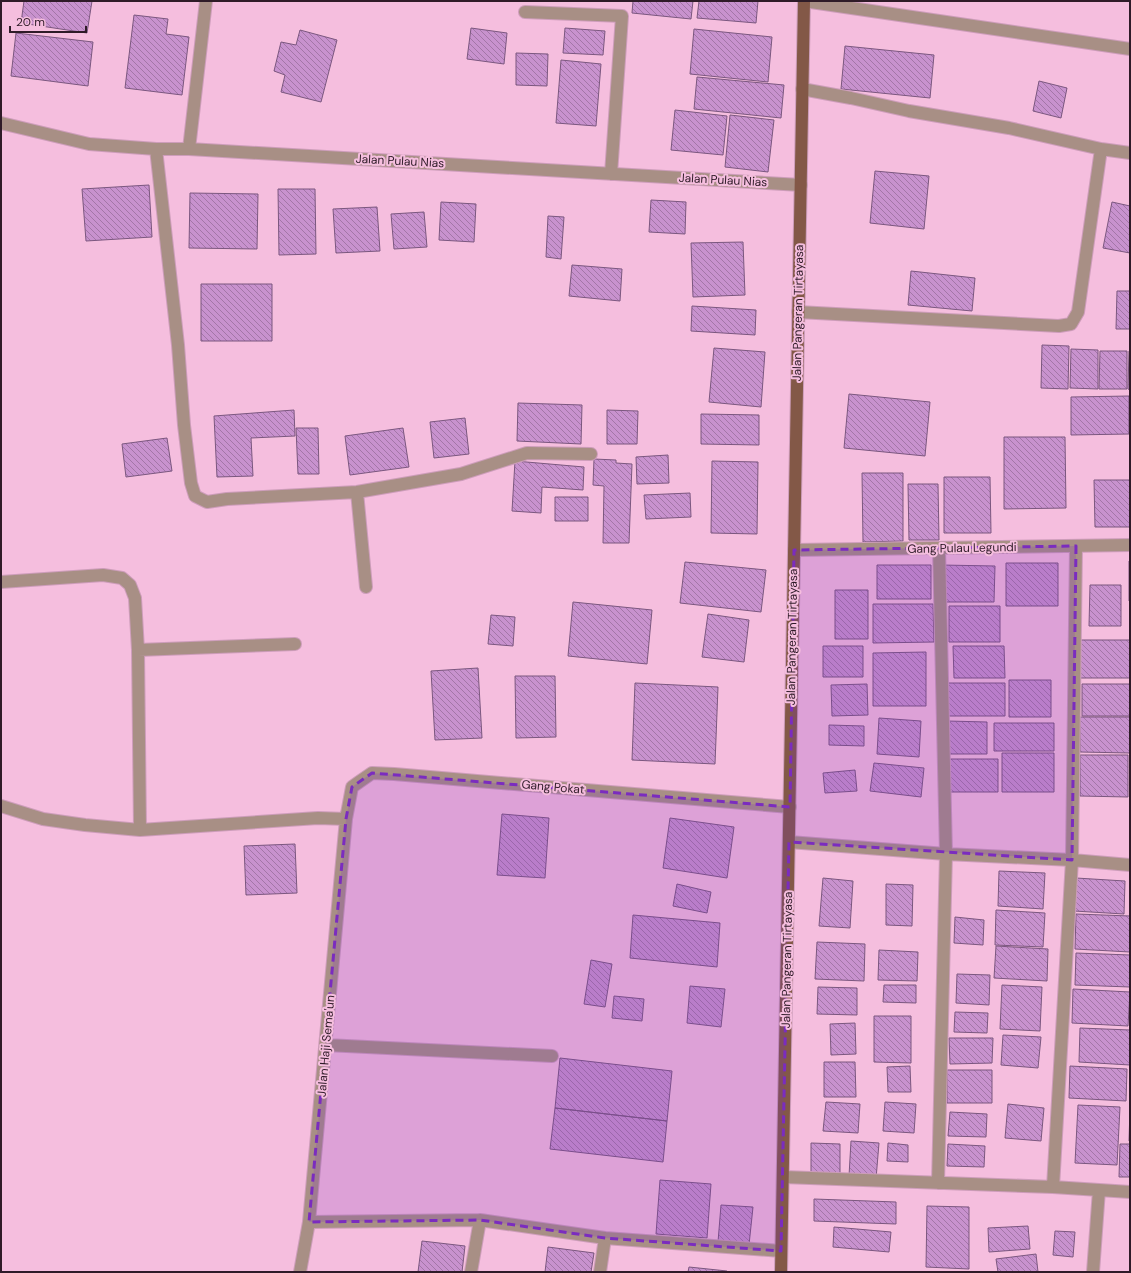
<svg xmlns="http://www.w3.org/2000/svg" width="1131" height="1273" viewBox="0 0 1131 1273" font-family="'DM Sans',sans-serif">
	<defs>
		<pattern id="building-back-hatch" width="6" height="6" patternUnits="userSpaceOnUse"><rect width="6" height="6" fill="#c892ce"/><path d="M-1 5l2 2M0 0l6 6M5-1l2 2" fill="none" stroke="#a376a7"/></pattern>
	</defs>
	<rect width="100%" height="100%" fill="#f5bede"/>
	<path fill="url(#building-back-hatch)" stroke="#7b577f" d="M24 1H92L87 33 21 23Z
		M633 1H693L691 19 632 13Z
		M699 1H758L756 23 697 18Z
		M134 15 168 19 166 34 189 37 182 95 125 88Z
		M471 28 507 33 504 64 467 59Z
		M565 28 605 31 603 55 563 53Z
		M694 29 772 37 768 82 690 74Z
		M300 30 337 40 321 102 281 92 285 75 274 71 281 42 296 45Z
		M16 33 93 42 88 86 11 76Z
		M845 46 934 55 930 98 841 89Z
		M516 53 548 54 547 86 516 85Z
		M561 60 601 64 596 126 556 123Z
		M697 77 784 85 781 118 694 109Z
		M1039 81 1067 88 1061 118 1033 111Z
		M675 110 727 116 723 155 671 150Z
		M730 115 774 120 768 172 725 167Z
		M875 171 929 176 924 229 870 223Z
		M149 185 152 237 86 241 82 189Z
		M278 189H315L316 254 279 255Z
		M190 193 258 194 257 249 189 248Z
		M651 200 686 202 685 234 649 232Z
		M441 202 476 204 474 242 439 240Z
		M1112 202 1130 206V253L1103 248Z
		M377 207 380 251 336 253 333 209Z
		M424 212 427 247 394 249 391 214Z
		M548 216 564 217 561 259 546 257Z
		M743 242 745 295 693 297 691 243Z
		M572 265 622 269 620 301 569 296Z
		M911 271 975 278 972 311 908 305Z
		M201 284H272V341H201Z
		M1117 291H1130V329H1116Z
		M692 306 756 310 755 335 691 331Z
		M1042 345 1069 346 1068 389 1041 388Z
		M714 348 765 352 761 407 709 402Z
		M1071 349 1098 350V389L1070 388Z
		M1100 351H1127V389H1099Z
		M1129 351H1130V390L1128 389Z
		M849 394 930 402 925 456 844 448Z
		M1129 396V434L1071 435V397Z
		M518 403 582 405 581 444 517 441Z
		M294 410 295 436 251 438 253 476 217 477 214 416Z
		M607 410 638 411 637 444H607Z
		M701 414 759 415V445L701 444Z
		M465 418 469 454 434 458 430 422Z
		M296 428H318L319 474H298Z
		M403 428 409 467 350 475 345 436Z
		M1004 437H1065L1066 508 1004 509Z
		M167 438 172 471 126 477 122 444Z
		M668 455 669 483 637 484 636 457Z
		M594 459 616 460V463L632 464 629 543H603L604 486 593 485Z
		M515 461 584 467 583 490 542 487 541 513 512 511Z
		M712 461 758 462 757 534 711 533Z
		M862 473H903V541L863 542Z
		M944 477H990L991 533H944Z
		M1094 480H1130V527H1095Z
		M908 484H938L939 540H909Z
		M690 493 691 517 646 519 644 495Z
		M555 497H588V521H555Z
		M1129 561H1130V601H1129Z
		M685 562 766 570 761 612 680 603Z
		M1006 563H1058V606H1006Z
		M877 565H931V599H877Z
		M941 565 995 566 994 602H941Z
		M1090 585H1121V626H1089Z
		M835 590H868V639H835Z
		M573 602 652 610 647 664 568 656Z
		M873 604H933L934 642 873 643Z
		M949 606H1000V642H949Z
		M708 614 749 620 744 662 702 657Z
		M491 615 515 617 513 646 488 644Z
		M1080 640H1130V678H1080Z
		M823 646H863V677H823Z
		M953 646H1004L1005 678H954Z
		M926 652V706H873V653Z
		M478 668 482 738 435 740 431 671Z
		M515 676H555L556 737 516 738Z
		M1009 680H1051V717H1009Z
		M635 683 718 687 715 764 632 760Z
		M947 683H1005V716H947Z
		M867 684 868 715 832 716 831 685Z
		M1082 684H1130V716H1082Z
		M1080 717H1130V753L1080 752Z
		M879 718 921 721 919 757 877 754Z
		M947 721 987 722V754H947Z
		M994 723H1054V751H994Z
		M829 725 864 726V746L829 745Z
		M1002 753H1054V792H1002Z
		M1080 755H1128V797L1080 796Z
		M946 759H998V792H946Z
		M874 763 924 768 921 797 870 791Z
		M855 770 857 791 825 793 823 773Z
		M502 814 549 818 545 878 497 875Z
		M670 818 734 827 727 878 663 868Z
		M295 844 297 893 246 895 244 846Z
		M999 871 1045 873 1043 909 998 906Z
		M823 878 853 881 850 928 819 926Z
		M1076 878 1125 881 1124 914 1074 911Z
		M677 884 711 892 707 913 673 906Z
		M886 884 913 885 912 926 886 925Z
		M996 910 1045 913 1043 947 995 945Z
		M1076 914 1130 916V952L1075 949Z
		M633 915 720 923 717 967 630 958Z
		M955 917 984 920 983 945 954 943Z
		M817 942 865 944 864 981 815 979Z
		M996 946 1048 949 1047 981 994 978Z
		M879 950 918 952 917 981 878 980Z
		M1076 953 1130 955V987L1075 985Z
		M591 960 612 964 605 1007 584 1004Z
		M957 974 990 975 989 1005 956 1003Z
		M884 985H916V1003L883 1002Z
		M1002 985 1042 987 1040 1031 1000 1029Z
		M690 986 725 989 721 1027 687 1023Z
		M818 987 857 988V1015L817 1014Z
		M1073 989 1130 992 1128 1026 1072 1023Z
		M614 996 644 999 642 1021 612 1018Z
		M955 1012 988 1013 987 1033 954 1032Z
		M874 1016H911V1063L874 1062Z
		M855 1023 856 1054 831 1055 830 1024Z
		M1080 1028 1130 1030V1065L1079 1062Z
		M1003 1035 1041 1037 1038 1068 1001 1065Z
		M949 1038H993L992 1063 950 1064Z
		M560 1058 672 1071 667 1121 555 1108Z
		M824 1062H855L856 1097H824Z
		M910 1066 911 1092H888L887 1067Z
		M1070 1066 1127 1069 1126 1101 1069 1098Z
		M947 1070H992V1103H947Z
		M826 1102 860 1104 858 1133 823 1131Z
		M885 1102 916 1104 914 1133 883 1131Z
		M1008 1104 1044 1108 1041 1141 1005 1138Z
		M1078 1105 1120 1107 1117 1165 1075 1163Z
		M555 1108 667 1121 663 1162 550 1149Z
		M1130 1108V1141H1129Z
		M950 1112 987 1114 986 1137 948 1136Z
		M851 1141 879 1143 876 1179 849 1176Z
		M811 1143 840 1144V1177H811Z
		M888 1143 908 1145V1162L887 1161Z
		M948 1144 985 1146 984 1167 947 1166Z
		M1120 1144H1130V1177H1119Z
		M660 1180 711 1184 707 1238 656 1234Z
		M814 1199 896 1202V1224L814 1221Z
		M721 1205 753 1207 749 1245 718 1242Z
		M927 1206 969 1207V1269L926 1267Z
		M1028 1226 1030 1249 989 1252 988 1228Z
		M834 1227 891 1232 889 1252 833 1247Z
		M1055 1231 1075 1232 1073 1257 1053 1255Z
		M422 1241 465 1246 462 1272H418Z
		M548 1247 594 1253 591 1272H545Z
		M1036 1254 1038 1272H998L996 1259Z
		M689 1267 727 1271V1272H688Z"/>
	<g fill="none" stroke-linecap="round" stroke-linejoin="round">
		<defs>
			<path id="minor" d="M804 1 1130 49
				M525 12 622 16 611 174
				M802 89 851 98 909 111 1009 128 1101 149 1130 153
				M1 123 89 144 156 149H189L801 185
				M156 149 178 345 184 425 191 483 195 496 207 502 227 499 357 492 461 474 527 453 591 454
				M189 149 206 1
				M798 312 1059 326 1071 324 1078 312 1101 149
				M357 492 366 587
				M794 550 1130 545
				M1 582 103 575 122 578 130 585 135 598 138 650 140 830
				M138 650 295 644
				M1 806 43 819 85 825 140 830 318 818 346 819
				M789 842 946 854 1072 860 1130 865
				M326 1045 552 1056
				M783 1177 1053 1187 1130 1192
				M938 1183 946 854 939 548
				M1053 1187 1072 860 1076 546
				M309 1222 480 1220 605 1238 781 1251
				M300 1272 309 1222 346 819 352 787 359 782 372 773 394 774 790 807
				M471 1272 480 1220
				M600 1272 605 1238
				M1093 1272 1099 1190"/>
			<path id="major" d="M781 1272 804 1"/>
		</defs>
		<use href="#minor" stroke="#cd9dba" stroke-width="14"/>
		<use href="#major" stroke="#cd9dba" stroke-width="14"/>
		<use href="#minor" stroke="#a88f85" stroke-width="12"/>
		<use href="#major" stroke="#835847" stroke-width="12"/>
	</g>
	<path fill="#7b2cbf" fill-opacity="0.2" stroke="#7b2cbf" stroke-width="3" stroke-dasharray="8 5" stroke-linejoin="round" d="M1076 546 1072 860 789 842 781 1251 605 1238 480 1220 309 1222 346 819 352 787 372 773 790 807 794 550Z"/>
	<g text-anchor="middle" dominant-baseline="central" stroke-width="4" stroke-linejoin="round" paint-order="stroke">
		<g font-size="12" fill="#2f1b28" stroke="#f5bede">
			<text transform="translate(400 161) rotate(3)">Jalan Pulau Nias</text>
			<text transform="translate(723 180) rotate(3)">Jalan Pulau Nias</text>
			<text transform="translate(798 313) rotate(-89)">Jalan Pangeran Tirtayasa</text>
			<text transform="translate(962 548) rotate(-1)">Gang Pulau Legundi</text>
			<text transform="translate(792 637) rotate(-89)">Jalan Pangeran Tirtayasa</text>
			<text transform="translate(553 787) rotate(5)">Gang Pokat</text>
			<text transform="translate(787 960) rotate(-89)">Jalan Pangeran Tirtayasa</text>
			<text transform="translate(326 1046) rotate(-85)">Jalan Haji Sema'un</text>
		</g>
	</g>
	<rect width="1131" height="1273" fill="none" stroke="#2f1b28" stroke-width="4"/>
	<path d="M10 26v6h76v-6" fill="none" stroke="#2f1b28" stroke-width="2"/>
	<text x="16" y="26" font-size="12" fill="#2f1b28" stroke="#f5bede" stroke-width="3" paint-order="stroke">20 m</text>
</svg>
